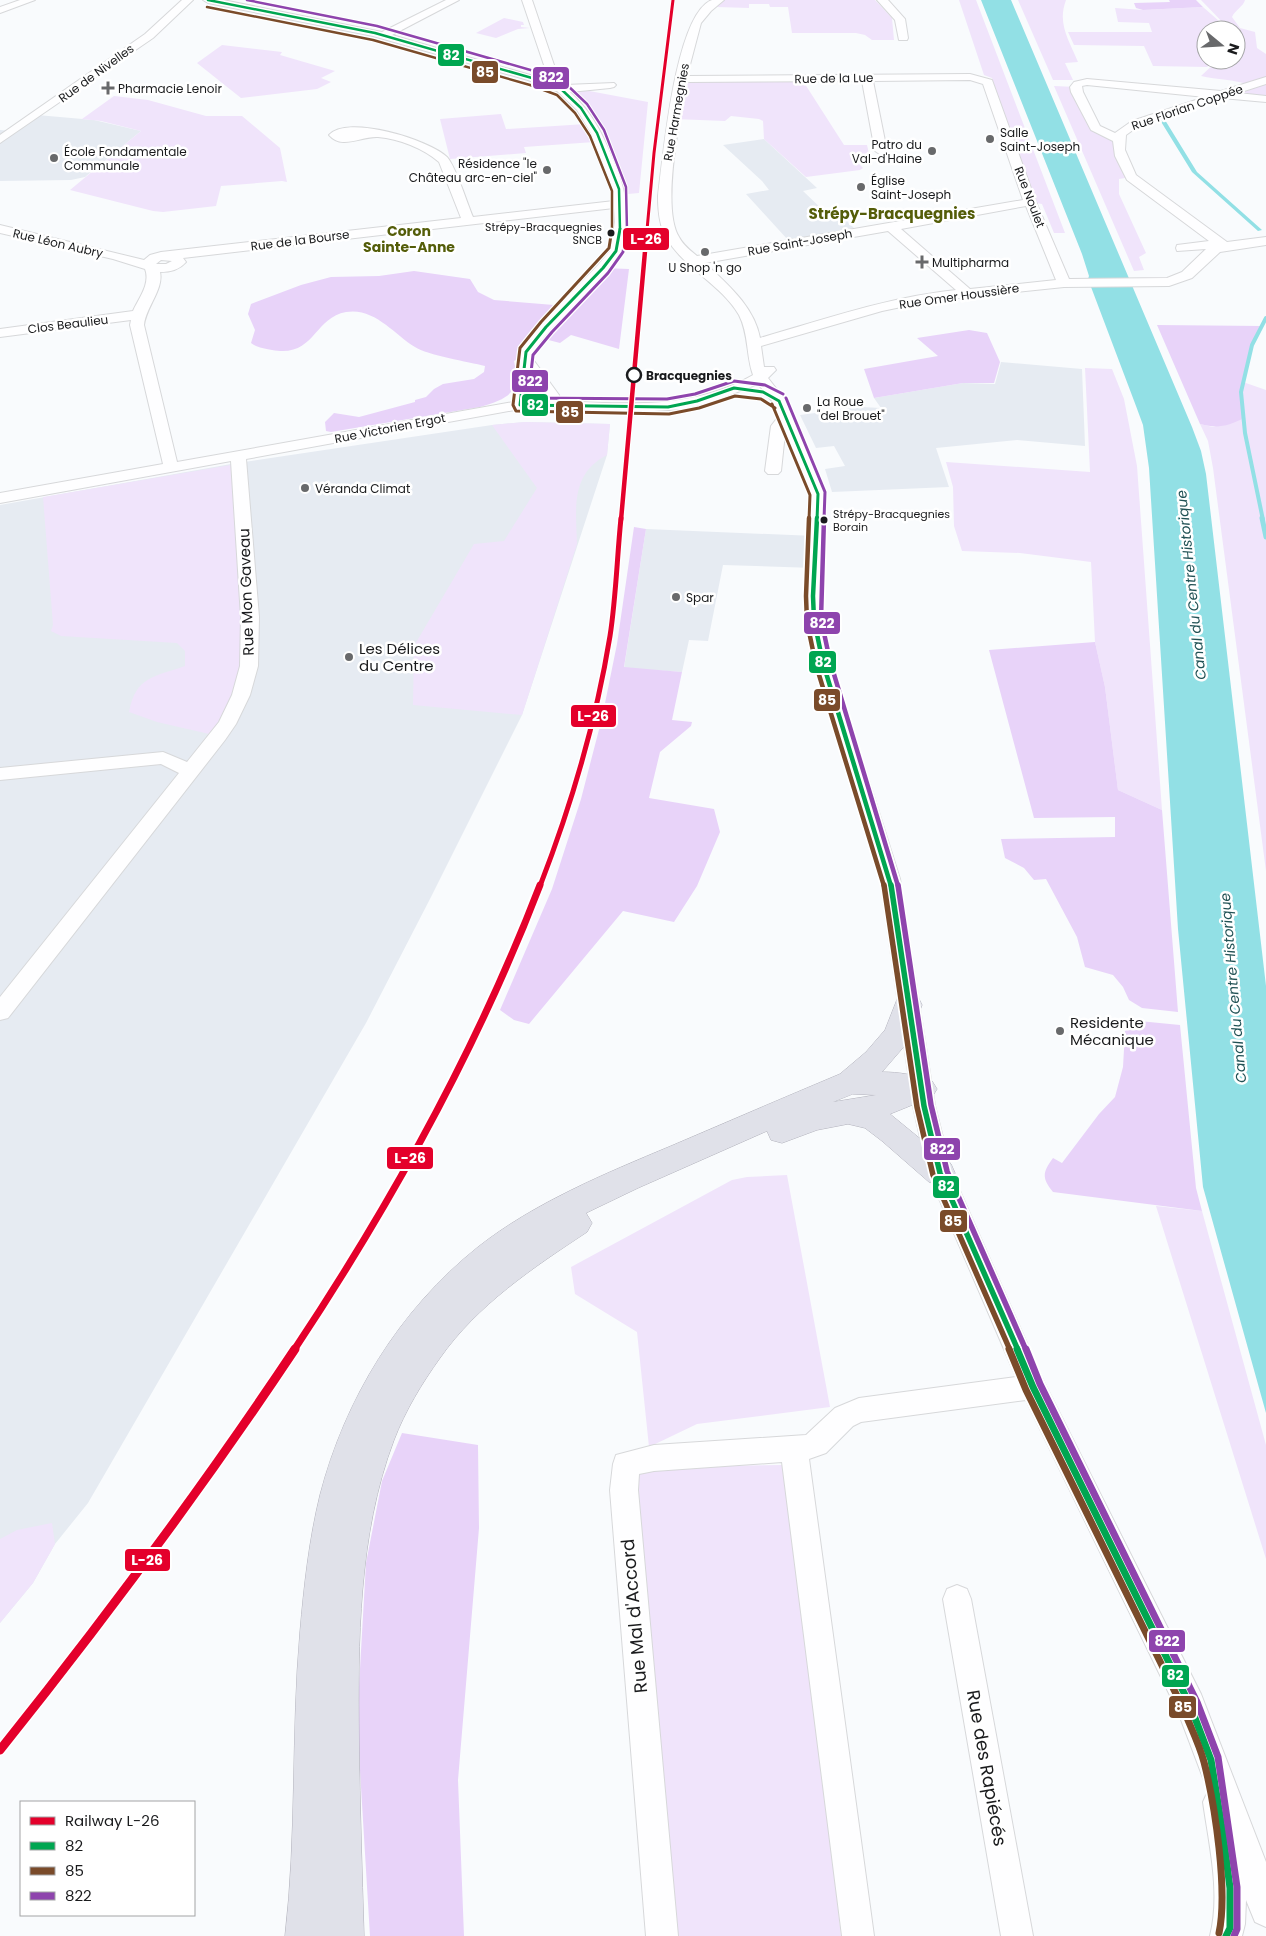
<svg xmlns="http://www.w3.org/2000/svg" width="1266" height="1936" viewBox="0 0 1266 1936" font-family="Poppins,sans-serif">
	<rect width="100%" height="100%" fill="#f9fbfd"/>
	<path fill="#e6ebf2" d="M37 115 94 120 141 131 85 177 71 180 0 181V130L13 131Z
		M764 139 817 188 803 191 826 213 841 211V215L854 228 788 240 746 194 769 190 762 181 723 145Z
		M1001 362 1082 369 1085 446 1017 440 936 448 949 487 832 492 825 469 845 466 834 446 816 448 800 415 861 407 881 408 874 398 963 383 995 384Z
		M525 422 610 424 607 455 522 715 431 897 366 1023 88 1503 55 1544 33 1583 0 1623V505L231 464 492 425Z
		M646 529 815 536 814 568 723 565 708 641 689 640 682 672 624 668Z"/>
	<path fill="#f0e4fb" d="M724 0H875L892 18 894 40H872L865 35 856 33H792L788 7H770L769 4H749V8L717 7Z
		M959 0H976L1065 233H1054L1042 204 1030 202 992 78 984 75Z
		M1018 0H1066C1057 24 1069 40 1078 62L1065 63 1073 80H1053Z
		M1201 0H1245C1243 7 1235 10 1232 17L1240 28 1255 32 1257 48 1266 54V99L1222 94 1249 85C1234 79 1217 80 1201 76L1218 60H1236V30H1230Z
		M1203 7 1219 21 1226 30H1206V60H1214L1207 67 1153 66 1144 46 1074 45 1068 32H1152L1149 23 1118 22 1115 8 1143 10Z
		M504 18 523 22 524 25H529H521V27L530 28 518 29 496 38 476 33Z
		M222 45 282 52 280 55 335 71 321 78 331 82 317 89 241 98 197 63Z
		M680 79 803 81 844 145H867L871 162 859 164 863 168 860 170 806 177 764 139 763 121 759 119 731 116 725 121 674 119Z
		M1054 86 1076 87 1095 128 1118 139 1131 177 1119 179V194L1146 253 1139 257 1144 270 1134 271Z
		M584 90 648 102 639 193 628 194 610 139 597 118 574 92Z
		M114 96 148 100 206 116H242L280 148 287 182 282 181 221 186 216 206 163 212 153 211 70 190 141 131 101 121 82 119Z
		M501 114 506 129 586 124 594 142 524 147 526 153 450 159 440 119Z
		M1085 368 1112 369 1124 399 1137 466 1162 810 1118 790 1105 687 1095 642 1091 562 1020 553 962 551 954 526 953 487 946 462 1090 472Z
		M1243 382 1266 390V871L1213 468 1208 441 1200 424 1213 427 1244 418 1241 392Z
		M525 422 610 424 607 455C570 474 576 509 577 544L522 715 413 705 414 646 474 544 504 541 537 488 492 425Z
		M238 456 249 666 218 736 157 722 129 712C136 676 154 677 185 666V651L177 643 61 636 51 631 53 625 43 497 231 465Z
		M787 1175 830 1407 697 1424 649 1447 637 1332 575 1294 571 1267 732 1180 747 1177Z
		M1156 1206 1202 1211 1266 1445V1559Z
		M783 1465 794 1518 841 1936H673L634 1481 637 1475 645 1470 712 1466Z
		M52 1523 55 1544 33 1583 0 1623V1539L17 1530Z"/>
	<path fill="#e8d3f9" d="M1169 0H1196L1203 7 1143 10 1136 8 1134 3 1170 2Z
		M603 268 629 269 619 349 571 335 560 343 537 337 525 356 514 361C521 393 509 398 480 407L331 432 326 431 325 422 334 413 359 417 415 402V400L426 397 434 389 443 384 474 379 484 372 485 366C469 362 427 355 415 347 394 334 374 307 346 312 313 318 315 358 272 350 263 348 258 348 251 343L255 330 248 314 251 304 301 285 331 277 379 276 414 271 470 279 478 292 494 300 554 305 559 308Z
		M1157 325 1262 326C1245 358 1240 382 1244 418 1228 426 1218 429 1200 424Z
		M969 330 987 333 1000 362 994 383H963L874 398 864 369 938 356 917 338Z
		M634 527 646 529 624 667 682 672 672 720 692 722 691 726 660 752 649 798 714 809 720 832 697 886 674 922 623 911 529 1024 514 1020 500 1010 552 889 581 799 602 718 617 644Z
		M1095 642 1105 687 1118 790 1162 810 1178 1012 1142 1008 1129 1000 1123 987 1113 975 1085 967 1077 937 1046 879 1034 880 1024 868 1005 858 1001 839 1115 837V817L1034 818 989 650Z
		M1139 1021 1180 1025 1196 1188 1202 1211 1053 1192C1042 1178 1042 1173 1053 1158L1062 1163 1099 1114 1115 1097 1123 1067 1125 1031Z
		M402 1433 478 1445 479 1528 458 1780 464 1936H370L357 1721 366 1563 382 1481Z"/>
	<path fill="#92e0e5" d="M981 0H1011L1192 427 1201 451 1206 474 1266 986V1413L1203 1187 1178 929 1149 468 1143 425 1136 406 1088 279 1089 276 1082 254Z
		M1160 120H1165L1197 172 1262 230 1258 231 1192 172Z"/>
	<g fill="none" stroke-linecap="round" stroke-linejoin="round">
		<path stroke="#92e0e5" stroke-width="4" d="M1263 520 1245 433 1241 392 1252 345 1266 318"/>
		<path stroke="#92e0e5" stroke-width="5" d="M1262 518 1266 537"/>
		<defs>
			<path id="minor" d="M20 0H35L0 13V7Z
				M182 0H193L153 38 0 143V135L145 34Z
				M203 0H223L382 32 446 0H459L392 35 554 82 545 68 522 0H532L555 68 565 85 614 83 616 85 614 87 610 88 570 92C594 114 605 139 617 169 626 192 632 227 622 251 615 270 569 311 553 327 546 335 534 347 532 358L559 395 560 401C628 404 691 410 753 375 746 356 749 334 739 315 721 284 683 268 666 237 659 225 658 209 658 196 663 159 675 13 712 0 715 0 721 0 724 0L711 11 701 23 687 76 970 74 992 80 1036 202 1069 279 1167 278 1182 272 1206 249 1177 251 1176 248 1177 245 1209 241 1127 180 1115 156 1113 141 1091 130 1071 92 1070 87 1074 82 1087 79 1221 91 1266 77V84L1238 93 1266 96V102L1222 98 1140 125 1126 135 1125 150 1136 175 1227 242 1266 237V245L1220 252 1192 278 1169 286 1064 287 930 301 882 311 761 346 764 367H774L776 370 768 378 786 401 826 494 821 596 823 620 832 663 900 879 935 1106 952 1173 1044 1382 1201 1694 1266 1862V1927L1255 1922 1246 1900 1245 1924 1242 1936H1210C1221 1893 1209 1845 1203 1802L1208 1791 1178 1712 1026 1400 861 1422 853 1426 826 1453 809 1459 874 1936H842L782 1462 654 1471 639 1474 638 1490 678 1936H646L610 1490 613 1464 616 1455 654 1445 806 1435 835 1408 859 1398 1016 1377 928 1173 913 1106 880 879 814 663 805 620V596L810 494 785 433 781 471 778 474H768L765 471 771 426 778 417 772 401 758 384 712 402 684 409 624 413 520 409 246 459 259 617 258 666 250 695 236 724 225 740 8 1018 0 1020V997L179 773 161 764 0 780V768L163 752 187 762 219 722 232 695 240 666 241 617 231 461 0 503V493L163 464 130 325 131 320 0 337V329L133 311C138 299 151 284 145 269L113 259 0 233V225L144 260 150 255 161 252 461 218 439 162C423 148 399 139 378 137 361 136 342 150 329 135 347 114 430 140 447 157 456 167 467 203 473 217L614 201 613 189 591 133 577 110 557 91 528 80 373 36 208 3ZM970 80 983 84 1023 200 697 256C691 251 683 245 679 237 661 208 680 118 686 82L862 81 875 151 881 155 887 151 873 81ZM1087 85 1205 97 1132 121 1115 133 1100 126 1083 92 1082 86ZM1026 206 1056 280 970 289 901 229ZM614 208 615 222 610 251 598 265 541 324 519 352 513 402 177 462 144 325C146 307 164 289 160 272 170 272 179 270 186 262L183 258ZM888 231 956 290C889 297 825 319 760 338 754 306 727 284 705 263ZM161 260 172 261 166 264H156ZM531 376 545 395V401H528Z
				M877 0H888L905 19 908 38 907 40H899L895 20Z
				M957 1585 967 1589 971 1599 1033 1936H1001L943 1599 947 1589Z"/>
			<path id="highway" d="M908 994 918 997 922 1005 907 1043 882 1072C899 1072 916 1075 932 1081L937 1089 932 1097 890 1114 951 1164 955 1173 951 1182 940 1186 929 1182 882 1141 865 1128 848 1124 817 1130 782 1143 771 1140 767 1131 638 1188 586 1213 592 1223 587 1232C534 1267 477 1305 440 1358 422 1383 405 1411 394 1440 358 1535 358 1642 359 1742 360 1807 362 1871 364 1936H285C297 1835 291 1733 300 1632 304 1586 309 1540 320 1495 345 1399 399 1310 478 1247 534 1203 604 1174 671 1146 727 1122 783 1098 840 1074L866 1052 885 1030 898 997ZM853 1094 876 1095 833 1102Z"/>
		</defs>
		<use href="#minor" stroke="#d7d8da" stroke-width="2"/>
		<use href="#highway" stroke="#b2b2bc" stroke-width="1"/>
		<use href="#minor" fill="#fefeff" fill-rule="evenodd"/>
		<use href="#highway" fill="#e0e1e9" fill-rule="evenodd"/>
		<defs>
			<path id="bus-1-far4" d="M208 0 375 33 532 78 561 89 581 108 597 133 619 189 620 230"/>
			<path id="bus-1-far3" d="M620 229 616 251 603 268 546 327 526 352 520 405 668 407 697 401 734 388 763 392 779 401
				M779 401 818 494 817 520"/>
			<path id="bus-1-far2" d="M817 518 813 596 814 620 823 663 891 886"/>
			<path id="bus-1-far1" d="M891 885 924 1106 940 1173 1018 1350"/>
			<path id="bus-1" d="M1017 1349 1033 1387 1190 1705 1211 1760 1223 1834 1230 1888V1928L1226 1936"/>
			<path id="bus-2-far4" d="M207 7 373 40 530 85 557 95 575 113 590 136 612 191V230"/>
			<path id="bus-2-far3" d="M612 229 609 248 541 322 520 348 513 405 516 411 669 414 699 408 735 396 761 399 775 408
				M772 404 810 495 809 520"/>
			<path id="bus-2-far2" d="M809 518 806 596 807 622 816 665 884 886"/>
			<path id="bus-2-far1" d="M884 885 917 1107 933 1175 1010 1350"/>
			<path id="bus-2" d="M1009 1349 1026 1390 1183 1708C1190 1726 1199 1743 1204 1762 1215 1805 1228 1891 1219 1933"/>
			<path id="bus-3-far4" d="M247 0 377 26 534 71 565 83 587 104 604 130 626 187 627 230"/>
			<path id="bus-3-far3" d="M627 229 623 252 608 273 552 332 533 355 528 398 667 399 695 394 734 381 765 385 783 394
				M786 398 825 492 824 520"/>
			<path id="bus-3-far2" d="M824 518 821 619 830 661 898 886"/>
			<path id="bus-3-far1" d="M898 885 931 1105 947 1171 1026 1350"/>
			<path id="bus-3" d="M1026 1349 1040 1384 1197 1702 1218 1757 1237 1887V1929L1234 1936"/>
		</defs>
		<use href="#bus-1-far4" stroke="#fff" stroke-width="4.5"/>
		<use href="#bus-1-far3" stroke="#fff" stroke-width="5.5"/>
		<use href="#bus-1-far2" stroke="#fff" stroke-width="8"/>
		<use href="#bus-1-far1" stroke="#fff" stroke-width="9"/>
		<use href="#bus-1" stroke="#fff" stroke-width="11"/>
		<use href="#bus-2-far4" stroke="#fff" stroke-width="4.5"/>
		<use href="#bus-2-far3" stroke="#fff" stroke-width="5.5"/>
		<use href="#bus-2-far2" stroke="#fff" stroke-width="8"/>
		<use href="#bus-2-far1" stroke="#fff" stroke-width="9"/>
		<use href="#bus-2" stroke="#fff" stroke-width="11"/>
		<use href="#bus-3-far4" stroke="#fff" stroke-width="4.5"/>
		<use href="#bus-3-far3" stroke="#fff" stroke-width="5.5"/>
		<use href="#bus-3-far2" stroke="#fff" stroke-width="8"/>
		<use href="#bus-3-far1" stroke="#fff" stroke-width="9"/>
		<use href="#bus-3" stroke="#fff" stroke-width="11"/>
		<use href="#bus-1-far4" stroke="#00a651" stroke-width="2.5"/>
		<use href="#bus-1-far3" stroke="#00a651" stroke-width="3"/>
		<use href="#bus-1-far2" stroke="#00a651" stroke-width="4.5"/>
		<use href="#bus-1-far1" stroke="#00a651" stroke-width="5.5"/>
		<use href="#bus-1" stroke="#00a651" stroke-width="7"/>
		<use href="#bus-2-far4" stroke="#7a4b2a" stroke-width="2.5"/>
		<use href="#bus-2-far3" stroke="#7a4b2a" stroke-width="3"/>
		<use href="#bus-2-far2" stroke="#7a4b2a" stroke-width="4.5"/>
		<use href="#bus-2-far1" stroke="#7a4b2a" stroke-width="5.5"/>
		<use href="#bus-2" stroke="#7a4b2a" stroke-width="7"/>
		<use href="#bus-3-far4" stroke="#8e44ad" stroke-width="2.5"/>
		<use href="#bus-3-far3" stroke="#8e44ad" stroke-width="3"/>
		<use href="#bus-3-far2" stroke="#8e44ad" stroke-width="4.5"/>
		<use href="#bus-3-far1" stroke="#8e44ad" stroke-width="5.5"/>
		<use href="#bus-3" stroke="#8e44ad" stroke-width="7"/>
		<defs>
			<path id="rail-1-far4" d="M647 230 654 153 673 0"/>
			<path id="rail-1-far3" d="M621 520 647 229"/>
			<path id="rail-1-far2" d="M540 886C571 806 596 722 610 636 616 598 617 557 621 518"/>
			<path id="rail-1-far1" d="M294 1350C391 1204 477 1049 540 885"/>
			<path id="rail-1" d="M0 1750C104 1620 203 1487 295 1349"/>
		</defs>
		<use href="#rail-1-far4" stroke="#fff" stroke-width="5"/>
		<use href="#rail-1-far3" stroke="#fff" stroke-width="7"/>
		<use href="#rail-1-far2" stroke="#fff" stroke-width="8"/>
		<use href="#rail-1-far1" stroke="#fff" stroke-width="11"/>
		<use href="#rail-1" stroke="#fff" stroke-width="12"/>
		<use href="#rail-1-far4" stroke="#e4002b" stroke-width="3"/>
		<use href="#rail-1-far3" stroke="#e4002b" stroke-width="4.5"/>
		<use href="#rail-1-far2" stroke="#e4002b" stroke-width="5"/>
		<use href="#rail-1-far1" stroke="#e4002b" stroke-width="7"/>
		<use href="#rail-1" stroke="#e4002b" stroke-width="9"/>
	</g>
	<g fill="#68696b" stroke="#fff" stroke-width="2">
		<path d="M105.5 80.5h5v5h5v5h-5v5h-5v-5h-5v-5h5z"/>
		<circle cx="990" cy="139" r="5"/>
		<circle cx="932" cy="151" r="5"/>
		<circle cx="54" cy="158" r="5"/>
		<circle cx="547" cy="170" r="5"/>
		<circle cx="861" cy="187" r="5"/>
		<circle cx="705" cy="252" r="5"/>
		<path d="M919.5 254.5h5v5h5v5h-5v5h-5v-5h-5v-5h5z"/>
		<circle cx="807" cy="408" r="5"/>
		<circle cx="305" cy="488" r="5"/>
		<circle cx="676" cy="597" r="5"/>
		<circle cx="349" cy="657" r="5"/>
		<circle cx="1060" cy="1031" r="5"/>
	</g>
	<g fill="#1a1b1d" stroke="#fff" stroke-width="2">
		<circle cx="611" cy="233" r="4.5"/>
		<circle cx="824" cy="520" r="4.5"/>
	</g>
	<circle fill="#fff" stroke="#1a1b1d" stroke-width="2.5" cx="634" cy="375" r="7"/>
	<g text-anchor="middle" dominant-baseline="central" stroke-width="5" stroke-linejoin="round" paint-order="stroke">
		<g font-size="11" fill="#1a1b1d" stroke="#fff" text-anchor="end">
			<text x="602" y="227">Strépy-Bracquegnies<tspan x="602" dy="13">SNCB</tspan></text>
			<text x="833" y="514" text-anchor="start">Strépy-Bracquegnies<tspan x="833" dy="13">Borain</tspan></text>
		</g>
		<g font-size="12" fill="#1a1b1d" stroke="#fff">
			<text transform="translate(96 73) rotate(-36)">Rue de Nivelles</text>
			<text transform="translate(834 78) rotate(-1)">Rue de la Lue</text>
			<text transform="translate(1187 107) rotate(-19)">Rue Florian Coppée</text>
			<text transform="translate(676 112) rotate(-80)">Rue Harmegnies</text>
			<text transform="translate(1030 197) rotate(69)">Rue Noulet</text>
			<text transform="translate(300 240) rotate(-7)">Rue de la Bourse</text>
			<text transform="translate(800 242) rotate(-10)">Rue Saint-Joseph</text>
			<text transform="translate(58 243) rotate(13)">Rue Léon Aubry</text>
			<text transform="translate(959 296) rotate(-8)">Rue Omer Houssière</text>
			<text transform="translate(68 324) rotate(-7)">Clos Beaulieu</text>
			<text transform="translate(390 428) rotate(-11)">Rue Victorien Ergot</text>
		</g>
		<g font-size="12" fill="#1a1b1d" stroke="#fff" text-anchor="start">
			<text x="118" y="88">Pharmacie Lenoir</text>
			<text x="1000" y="132">Salle<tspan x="1000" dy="14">Saint-Joseph</tspan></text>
			<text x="922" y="144" text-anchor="end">Patro du<tspan x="922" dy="14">Val-d'Haine</tspan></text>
			<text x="64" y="151">École Fondamentale<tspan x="64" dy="14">Communale</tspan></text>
			<text x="537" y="163" text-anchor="end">Résidence "le<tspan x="537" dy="14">Château arc-en-ciel"</tspan></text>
			<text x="871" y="180">Église<tspan x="871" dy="14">Saint-Joseph</tspan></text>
			<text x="932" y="262">Multipharma</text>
			<text x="705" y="267" text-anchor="middle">U Shop 'n go</text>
			<text x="817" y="401">La Roue<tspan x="817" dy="14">"del Brouet"</tspan></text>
			<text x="315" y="488">Véranda Climat</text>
			<text x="686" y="597">Spar</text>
		</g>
		<g font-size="12" font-weight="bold" fill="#1a1b1d" stroke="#fff" text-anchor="start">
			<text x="646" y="375">Bracquegnies</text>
		</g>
		<g font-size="14" font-weight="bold" fill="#545d09" stroke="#fff">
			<text x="409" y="231">Coron<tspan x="409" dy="16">Sainte-Anne</tspan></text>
		</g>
		<g font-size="14" font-style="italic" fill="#215255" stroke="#fff">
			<text transform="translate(1191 585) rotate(-96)">Canal du Centre Historique</text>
			<text transform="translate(1233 988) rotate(-95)">Canal du Centre Historique</text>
		</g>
		<g font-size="15" font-weight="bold" fill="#545d09" stroke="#fff">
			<text x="892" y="213">Strépy-Bracquegnies</text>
		</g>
		<g font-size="15" fill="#1a1b1d" stroke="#fff">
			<text transform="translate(246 592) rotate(-92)">Rue Mon Gaveau</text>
		</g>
		<g font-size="15" fill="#1a1b1d" stroke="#fff" text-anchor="start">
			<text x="359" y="648">Les Délices<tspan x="359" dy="17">du Centre</tspan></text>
			<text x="1070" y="1022">Residente<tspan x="1070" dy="17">Mécanique</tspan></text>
		</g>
		<g font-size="18" fill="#1a1b1d" stroke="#fff">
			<text transform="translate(634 1616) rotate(-95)">Rue Mal d'Accord</text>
			<text transform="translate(987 1768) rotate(80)">Rue des Rapiécés</text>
		</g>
	</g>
	<g stroke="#fff" stroke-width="2">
		<rect x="437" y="43" width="28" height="24" rx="5" fill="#00a651"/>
		<rect x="471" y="60" width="28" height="24" rx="5" fill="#7a4b2a"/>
		<rect x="532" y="66" width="38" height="24" rx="5" fill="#8e44ad"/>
		<rect x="622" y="227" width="48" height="24" rx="5" fill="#e4002b"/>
		<rect x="511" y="369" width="38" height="24" rx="5" fill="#8e44ad"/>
		<rect x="521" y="393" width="28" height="24" rx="5" fill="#00a651"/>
		<rect x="555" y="400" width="29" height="24" rx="5" fill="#7a4b2a"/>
		<rect x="803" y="611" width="38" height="24" rx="5" fill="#8e44ad"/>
		<rect x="808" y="650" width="29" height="24" rx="5" fill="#00a651"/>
		<rect x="813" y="688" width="28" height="24" rx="5" fill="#7a4b2a"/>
		<rect x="570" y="704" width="47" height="24" rx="5" fill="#e4002b"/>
		<rect x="923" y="1137" width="38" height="24" rx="5" fill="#8e44ad"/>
		<rect x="386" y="1146" width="48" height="24" rx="5" fill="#e4002b"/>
		<rect x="932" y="1175" width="28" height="24" rx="5" fill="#00a651"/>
		<rect x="939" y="1209" width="29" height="24" rx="5" fill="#7a4b2a"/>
		<rect x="124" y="1548" width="47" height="24" rx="5" fill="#e4002b"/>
		<rect x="1148" y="1629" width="38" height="24" rx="5" fill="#8e44ad"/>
		<rect x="1161" y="1664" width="29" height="24" rx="5" fill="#00a651"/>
		<rect x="1168" y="1695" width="29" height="24" rx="5" fill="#7a4b2a"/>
	</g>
	<g font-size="14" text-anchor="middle" font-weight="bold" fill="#fff">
		<text x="451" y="60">82</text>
		<text x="485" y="77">85</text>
		<text x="551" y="82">822</text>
		<text x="646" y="244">L-26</text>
		<text x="530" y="386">822</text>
		<text x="535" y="410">82</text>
		<text x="570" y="417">85</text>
		<text x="822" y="628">822</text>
		<text x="823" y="667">82</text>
		<text x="827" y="705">85</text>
		<text x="593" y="721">L-26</text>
		<text x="942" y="1154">822</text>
		<text x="410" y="1163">L-26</text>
		<text x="946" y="1191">82</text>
		<text x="953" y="1226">85</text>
		<text x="147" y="1565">L-26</text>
		<text x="1167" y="1646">822</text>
		<text x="1175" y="1680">82</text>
		<text x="1183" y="1712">85</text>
	</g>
	<rect x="20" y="1801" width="175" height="115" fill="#ffffff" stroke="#a3a4a5"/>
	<rect x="30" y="1817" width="25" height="8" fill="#e4002b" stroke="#a3a4a5"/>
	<text x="65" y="1826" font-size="15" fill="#1a1b1d">Railway L-26</text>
	<rect x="30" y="1842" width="25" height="8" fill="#00a651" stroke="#a3a4a5"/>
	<text x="65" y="1851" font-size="15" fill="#1a1b1d">82</text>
	<rect x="30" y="1867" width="25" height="8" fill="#7a4b2a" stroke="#a3a4a5"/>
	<text x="65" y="1876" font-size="15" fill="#1a1b1d">85</text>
	<rect x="30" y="1892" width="25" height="8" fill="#8e44ad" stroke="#a3a4a5"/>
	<text x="65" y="1901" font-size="15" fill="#1a1b1d">822</text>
	<g transform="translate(1221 45) rotate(108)"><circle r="24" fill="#ffffff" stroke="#a3a4a5"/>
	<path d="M0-4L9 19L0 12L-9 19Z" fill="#68696b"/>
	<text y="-8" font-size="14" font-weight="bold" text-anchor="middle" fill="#1a1b1d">N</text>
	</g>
</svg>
